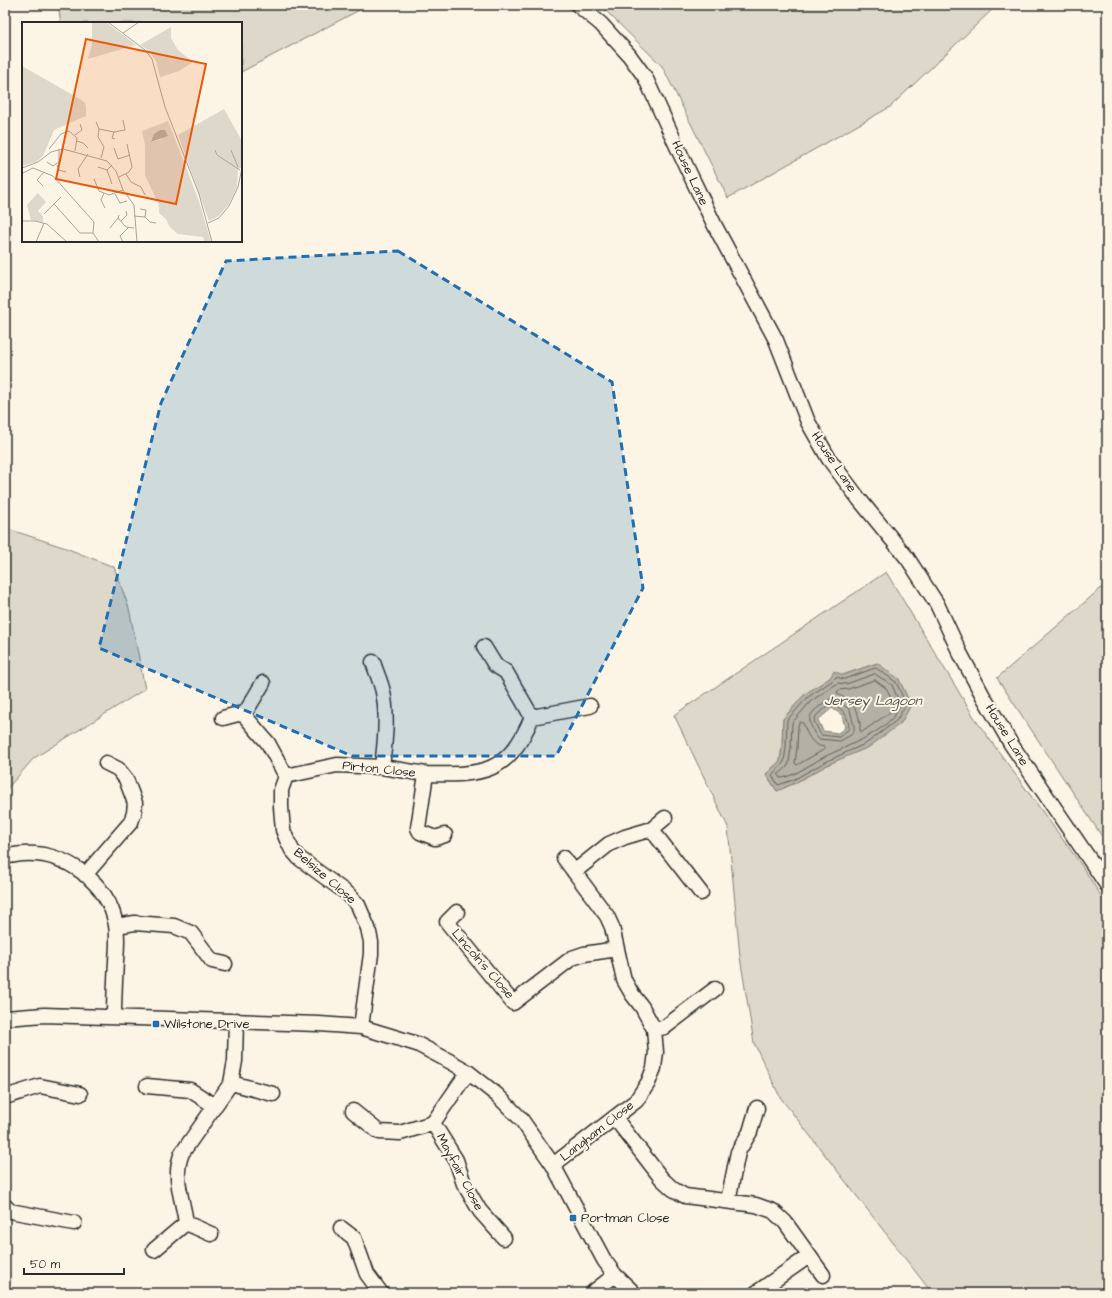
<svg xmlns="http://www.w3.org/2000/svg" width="1112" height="1298" viewBox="0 0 1112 1298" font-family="'Architects Daughter',sans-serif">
	<rect width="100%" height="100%" fill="#fcf5e5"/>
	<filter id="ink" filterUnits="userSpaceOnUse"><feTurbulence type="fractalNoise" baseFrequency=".025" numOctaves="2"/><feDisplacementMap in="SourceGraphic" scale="8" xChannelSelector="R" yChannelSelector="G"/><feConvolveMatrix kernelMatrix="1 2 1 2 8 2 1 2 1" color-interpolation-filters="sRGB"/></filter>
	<g filter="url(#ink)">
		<path fill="#ded8ca" stroke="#84827a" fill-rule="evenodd" d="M58 5H369L241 72V23H61Z
			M600 5H997L890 107 728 198 662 66Z
			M5 528 63 547 114 567 129 608 145 689 34 758 5 791Z
			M886 572 977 722 1080 863 1107 905V1293H932L780 1097 754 1043 740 957 728 827 674 715ZM877 663 829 764 795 783 777 791 766 774 780 761 782 747 783 719 805 694 830 678 843 675Z
			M1107 583V844L997 678Z"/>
		<path fill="#b4b0a5" stroke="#7d7b74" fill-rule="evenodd" d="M877 663 899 679 911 705 901 723 869 747 829 764 795 783 777 791 766 774 780 761 782 747 783 719 805 694 830 678 834 671 843 675ZM832 708 842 715 845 728 838 733 823 731 818 720Z"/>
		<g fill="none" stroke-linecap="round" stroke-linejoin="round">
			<path stroke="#62605c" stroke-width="1" d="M876 668 896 682 906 704 897 720 867 743 827 761 793 780 778 785 772 775 784 762 786 747 787 720 808 697 832 681 836 677 844 679Z
				M875 674 892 685 900 704C894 730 846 746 824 757 812 763 792 778 780 778L778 775 787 767 789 763 791 747 792 723 811 701 838 683 846 684Z
				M875 680 887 689 894 705 889 713 862 732 860 731C861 712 853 703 838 694L837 692 839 690 848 689Z
				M831 699 837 700 850 710 854 726V731L851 735 840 741 819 739C815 736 814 732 812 728 807 717 811 713 820 706 823 703 826 700 831 699Z
				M831 704C843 707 849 717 849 729L839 737 821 735 814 721 816 716Z
				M800 722 803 723C807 734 811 745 824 747L825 749 797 765 795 763 797 748 798 726Z"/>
			<defs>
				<path id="minor" d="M578 5 601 24 629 55 645 77 686 166 715 226 776 340 808 422 829 459 859 499 908 559 937 604 960 653 983 696 1011 744 1107 885
					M373 662C376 672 381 682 383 692 388 717 385 742 382 767
					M244 715 268 743 286 776 281 790V807L283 830 287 840 292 850 299 858 348 894 358 905 368 928 371 942V954L361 1027
					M532 717 590 706
					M223 718 238 714 244 715 263 683
					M426 774C482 775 508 775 532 717L506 672 495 665 484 647
					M286 776 337 765 382 767 426 774 418 828 420 832 435 838 445 835
					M652 829 658 838 701 893
					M5 857C11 856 17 854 23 854 65 851 108 882 116 925 118 937 117 949 116 961 115 980 114 998 114 1016
					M574 872 609 844 625 837 652 829 665 818
					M85 875 131 822 134 813 135 803 126 779 118 769 106 763
					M457 912 447 922 513 1003 572 958 584 954 617 949
					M116 926 135 923 174 926 191 933 212 961 225 964
					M5 1018 44 1015 319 1024 361 1027 417 1044 451 1062 468 1072 497 1095 521 1119 553 1165 604 1260 615 1275 634 1293
					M654 1029 665 1027 715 989
					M231 1083 273 1094
					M147 1086 190 1090 215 1106
					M5 1097 40 1086 80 1094
					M353 1111 379 1132 400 1133 433 1123 468 1072
					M615 1118 662 1179 673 1189 685 1196 756 1205 773 1211 785 1222 823 1275
					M433 1123 456 1160 464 1184 480 1211 504 1238
					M553 1165 636 1101 648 1083 654 1068 656 1052 654 1029 642 1007 632 994 624 980 612 927 607 916 564 858
					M728 1201 738 1152 750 1132 757 1108
					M5 1206 10 1211 74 1223
					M341 1228 354 1238 367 1274 381 1293
					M211 1234 186 1223C183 1199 172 1177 182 1153L231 1083 235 1061 236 1020
					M154 1250 186 1223
					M592 1293 615 1275
					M756 1293 809 1256"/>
			</defs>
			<use href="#minor" stroke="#2b2b2b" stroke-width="17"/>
			<use href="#minor" stroke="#fcf5e5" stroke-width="14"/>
		</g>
	</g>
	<path fill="#1f6fb2" fill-opacity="0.2" stroke="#1f6fb2" stroke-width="3" stroke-dasharray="8 5" stroke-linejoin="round" d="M398 251 612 382 643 588 556 756H352L99 648 161 403 226 261Z"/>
	<g fill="#1f6fb2" stroke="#fcf5e5" stroke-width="1.5">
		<rect x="152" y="1020" width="8" height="8" rx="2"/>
		<rect x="569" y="1214" width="8" height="8" rx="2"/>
	</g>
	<g text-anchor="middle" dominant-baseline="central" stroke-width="4" stroke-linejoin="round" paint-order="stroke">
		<g font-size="13" fill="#2b2b2b" stroke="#fcf5e5">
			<text transform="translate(690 173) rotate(65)">House Lane</text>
			<text transform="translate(834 462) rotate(56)">House Lane</text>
			<text transform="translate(1007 735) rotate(58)">House Lane</text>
			<text transform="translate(379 769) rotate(6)">Pirton Close</text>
			<text transform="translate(325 876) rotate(41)">Belsize Close</text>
			<text transform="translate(483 964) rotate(49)">Lincoln's Close</text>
			<text transform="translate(597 1131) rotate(-38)">Langham Close</text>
			<text transform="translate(460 1172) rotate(62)">Mayfair Close</text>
		</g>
		<g font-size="13" fill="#2b2b2b" stroke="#fcf5e5" text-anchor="start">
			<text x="164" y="1024">Wilstone Drive</text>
			<text x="581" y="1218">Portman Close</text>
		</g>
		<g font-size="14" font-style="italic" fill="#545350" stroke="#fcf5e5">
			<text x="873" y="701">Jersey Lagoon</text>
		</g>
	</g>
	<g transform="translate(22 22)">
		<rect width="220" height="220" fill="#fcf5e5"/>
		<path d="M70 0H84L114 23 66 37 70 23ZM149 5V16L156 28 171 40 157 49 138 55 134 39 127 29 118 23ZM0 44 58 77 63 81 64 85V94L32 108 21 134 14 140 0 144ZM202 87 220 119V145L216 147 215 165 207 182 197 194 187 199 156 113ZM146 99 177 179 189 220H183L181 215 156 212 147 204 144 197 137 191V183L123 153V123L120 109ZM138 109H143L140 117 130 120 132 112ZM16 171 24 180 16 189 21 194V200L9 198 5 183Z" fill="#ded8ca" fill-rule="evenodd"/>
		<path d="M138 108H143L146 114 129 120 132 112Z" fill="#b4b0a5"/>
		<path fill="none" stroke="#a8a49b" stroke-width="1" d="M86 0 123 28 130 37 143 85 177 172 190 220M101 11 117 0M74 100 77 107 76 115 82 125 79 136M77 107 92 110 90 116 93 117M92 110 103 108 101 98M53 113 60 108 58 102M55 119 61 121 66 126M92 126 96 137 108 133M27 127 39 112 47 109 55 116 53 129M193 128 195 133 218 148M209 128 216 145M25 140 31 144 37 140V127M35 143 37 148 44 150M76 145 85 148 90 143M0 146 16 140 29 130 41 127 85 139 94 149 101 168 112 183 115 220M85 148 90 162M1 151 11 146 31 154 72 200 71 211M104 152 109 160 119 165 123 173M58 155 56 147 66 132M97 155 107 150 110 145 105 122M72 157 77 169 87 173 101 168M21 164 15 158 22 150M82 171 79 178 83 186M93 172 98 181 105 179M32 182 58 211H71L77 220M118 187 124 188 123 195M22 192 39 175M97 193 96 196 104 205 112 206M112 194 123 195 128 200 134 201M0 199H13L25 202 45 220M99 199 105 193 104 189M186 201 197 196 207 184 216 165 220 146M88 206 96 196M14 220 22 201M101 220 98 214 106 206"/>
		<path fill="#e8590c" fill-opacity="0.15" stroke="#e8590c" stroke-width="2" d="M64 17 184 42 154 182 34 157Z"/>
		<rect width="220" height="220" fill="none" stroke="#2b2b2b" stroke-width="2"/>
	</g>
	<rect width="1112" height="1298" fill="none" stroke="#fcf5e5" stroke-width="20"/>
	<rect x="10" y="10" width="1092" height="1278" fill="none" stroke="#2b2b2b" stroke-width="1.5" filter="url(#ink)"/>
	<path d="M24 1268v6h100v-6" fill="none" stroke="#2b2b2b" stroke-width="2"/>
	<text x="30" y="1268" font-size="12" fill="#2b2b2b" stroke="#fcf5e5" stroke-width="3" paint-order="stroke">50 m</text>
</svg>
